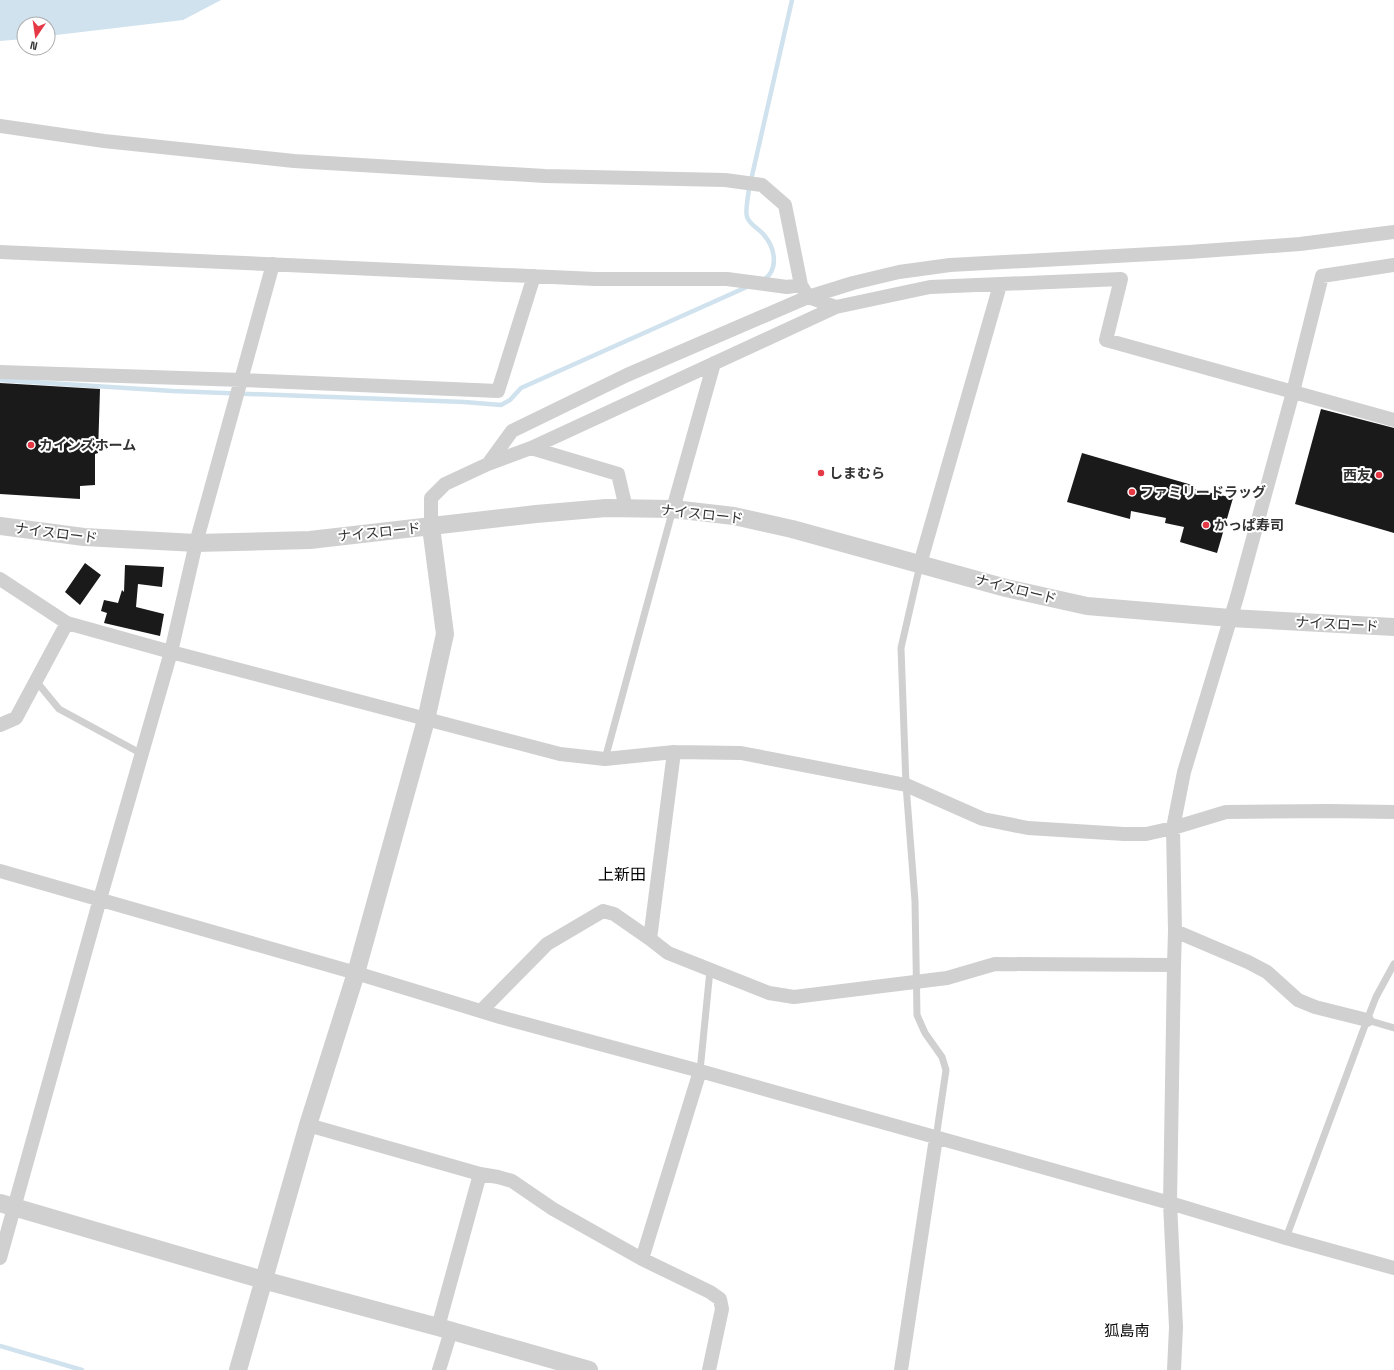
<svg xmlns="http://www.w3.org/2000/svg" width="1394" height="1370" viewBox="0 0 1394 1370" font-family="'Space Grotesk','Noto Sans JP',sans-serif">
	<rect width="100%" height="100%" fill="#fff"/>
	<path fill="#cfe2ee" d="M0 0H221L183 20 48 36V24H24V39L0 41Z"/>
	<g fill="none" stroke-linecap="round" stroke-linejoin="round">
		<path stroke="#cfe2ee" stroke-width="4.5" d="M762 281C779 271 776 249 764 235 759 229 750 225 747 217 745 212 748 196 749 189L792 0
			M0 380 173 391 464 402 501 405 510 400 521 388 749 286
			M0 1346 82 1370"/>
	</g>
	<path fill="#1a1a1a" d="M0 383 100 389 98 453 95 454V485L80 486V499L0 494Z
		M1321 409 1394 428V533L1295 504Z
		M1082 453 1192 485 1191 488 1233 498 1217 553 1180 542 1184 527 1165 523 1166 518 1131 511 1130 519 1067 502Z
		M85 563 101 575 80 605 65 592Z
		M125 565 164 567 162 587 138 584 136 607 164 614 160 636 104 623 107 613 101 611 104 600 118 603 122 590 124 592Z"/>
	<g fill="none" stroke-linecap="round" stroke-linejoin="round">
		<path stroke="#d0d0d0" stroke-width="7" d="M920 565 901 648 906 785 915 901 917 1015 925 1033 942 1057 946 1070 936 1138
			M36 681 59 709 142 754
			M605 759 673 509
			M1367 1020 1394 1028
			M700 1071 710 970
			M1286 1238 1367 1020 1376 997 1394 964"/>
		<path stroke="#d0d0d0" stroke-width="14" d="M0 126 104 141 294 161 545 176 725 180 762 185 785 205 801 285 808 297 836 307 930 287 1121 279 1106 340 1394 420
			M0 252 595 279H727L787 287 801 285
			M0 372 242 380 498 391 534 276
			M531 448 618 474 626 508
			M488 464 531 448 836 307
			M673 509 714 363
			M431 527V498L445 484 488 464 512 431 627 375 808 297 853 283 899 272 950 265 1189 252 1300 244 1394 232
			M920 564 1000 285
			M0 579 67 623 171 652 560 754 605 759 674 752 741 753 906 785 983 819 1028 828 1124 834H1146L1173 828 1226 812 1329 811 1394 812
			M0 725 16 718 67 623
			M0 871 356 973 500 1017 700 1071 1170 1203 1286 1238 1394 1268
			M1175 931 1248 962 1267 972 1298 1000 1315 1007 1367 1020
			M650 939 674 752
			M481 1011 547 944 603 911 614 914 650 939 668 953 769 993 794 997 947 978 995 964 1174 965
			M308 1125 480 1174 498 1177 512 1181 553 1209 642 1259 710 1292 720 1299 722 1309 709 1370
			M0 1258 100 899 171 652 196 543 273 264
			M642 1259 700 1071
			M438 1327 480 1174
			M439 1370 451 1331
			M901 1370 936 1138
			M1174 1370 1176 1327 1170 1203 1174 965 1175 931 1173 828 1184 772 1237 597 1293 392 1322 276 1394 265"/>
		<path stroke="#d0d0d0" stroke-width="18" d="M0 526 84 537 196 543 310 540 536 514 606 508 673 509 734 516 792 529 1006 588 1087 606 1230 618 1394 627
			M0 1203 263 1280 438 1327 589 1370
			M238 1370 308 1125 356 973 426 720 445 634 431 527"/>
	</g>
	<g fill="#e63946" stroke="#fff" stroke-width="1.5">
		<circle cx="31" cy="445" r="4"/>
		<circle cx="821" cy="473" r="4"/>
		<circle cx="1379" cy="475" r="4"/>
		<circle cx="1132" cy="492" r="4"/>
		<circle cx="1206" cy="525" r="4"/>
	</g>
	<g text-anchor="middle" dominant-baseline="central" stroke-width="4" stroke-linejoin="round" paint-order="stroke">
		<g font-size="14" font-weight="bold" fill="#333" stroke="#fff" text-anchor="start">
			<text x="39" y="445">カインズホーム</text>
			<text x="829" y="473">しまむら</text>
			<text x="1371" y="475" text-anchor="end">西友</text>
			<text x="1140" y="492">ファミリードラッグ</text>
			<text x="1214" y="525">かっぱ寿司</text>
		</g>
		<g font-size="14" fill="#333" stroke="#fff">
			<text transform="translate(702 514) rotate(6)">ナイスロード</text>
			<text transform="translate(379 532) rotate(-6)">ナイスロード</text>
			<text transform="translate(56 533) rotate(7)">ナイスロード</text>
			<text transform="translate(1016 589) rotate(14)">ナイスロード</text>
			<text transform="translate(1337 624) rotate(3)">ナイスロード</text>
		</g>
		<g font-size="15" fill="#000" stroke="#fff">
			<text x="1127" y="1330">狐島南</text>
		</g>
		<g font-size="16" fill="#000" stroke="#fff">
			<text x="622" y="874">上新田</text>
		</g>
	</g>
	<g transform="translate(36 36) rotate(193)"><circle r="19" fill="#ffffff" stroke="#adadad"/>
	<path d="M0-3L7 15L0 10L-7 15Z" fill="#e63946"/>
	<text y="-6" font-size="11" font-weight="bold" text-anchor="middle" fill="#333333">N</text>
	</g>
</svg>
